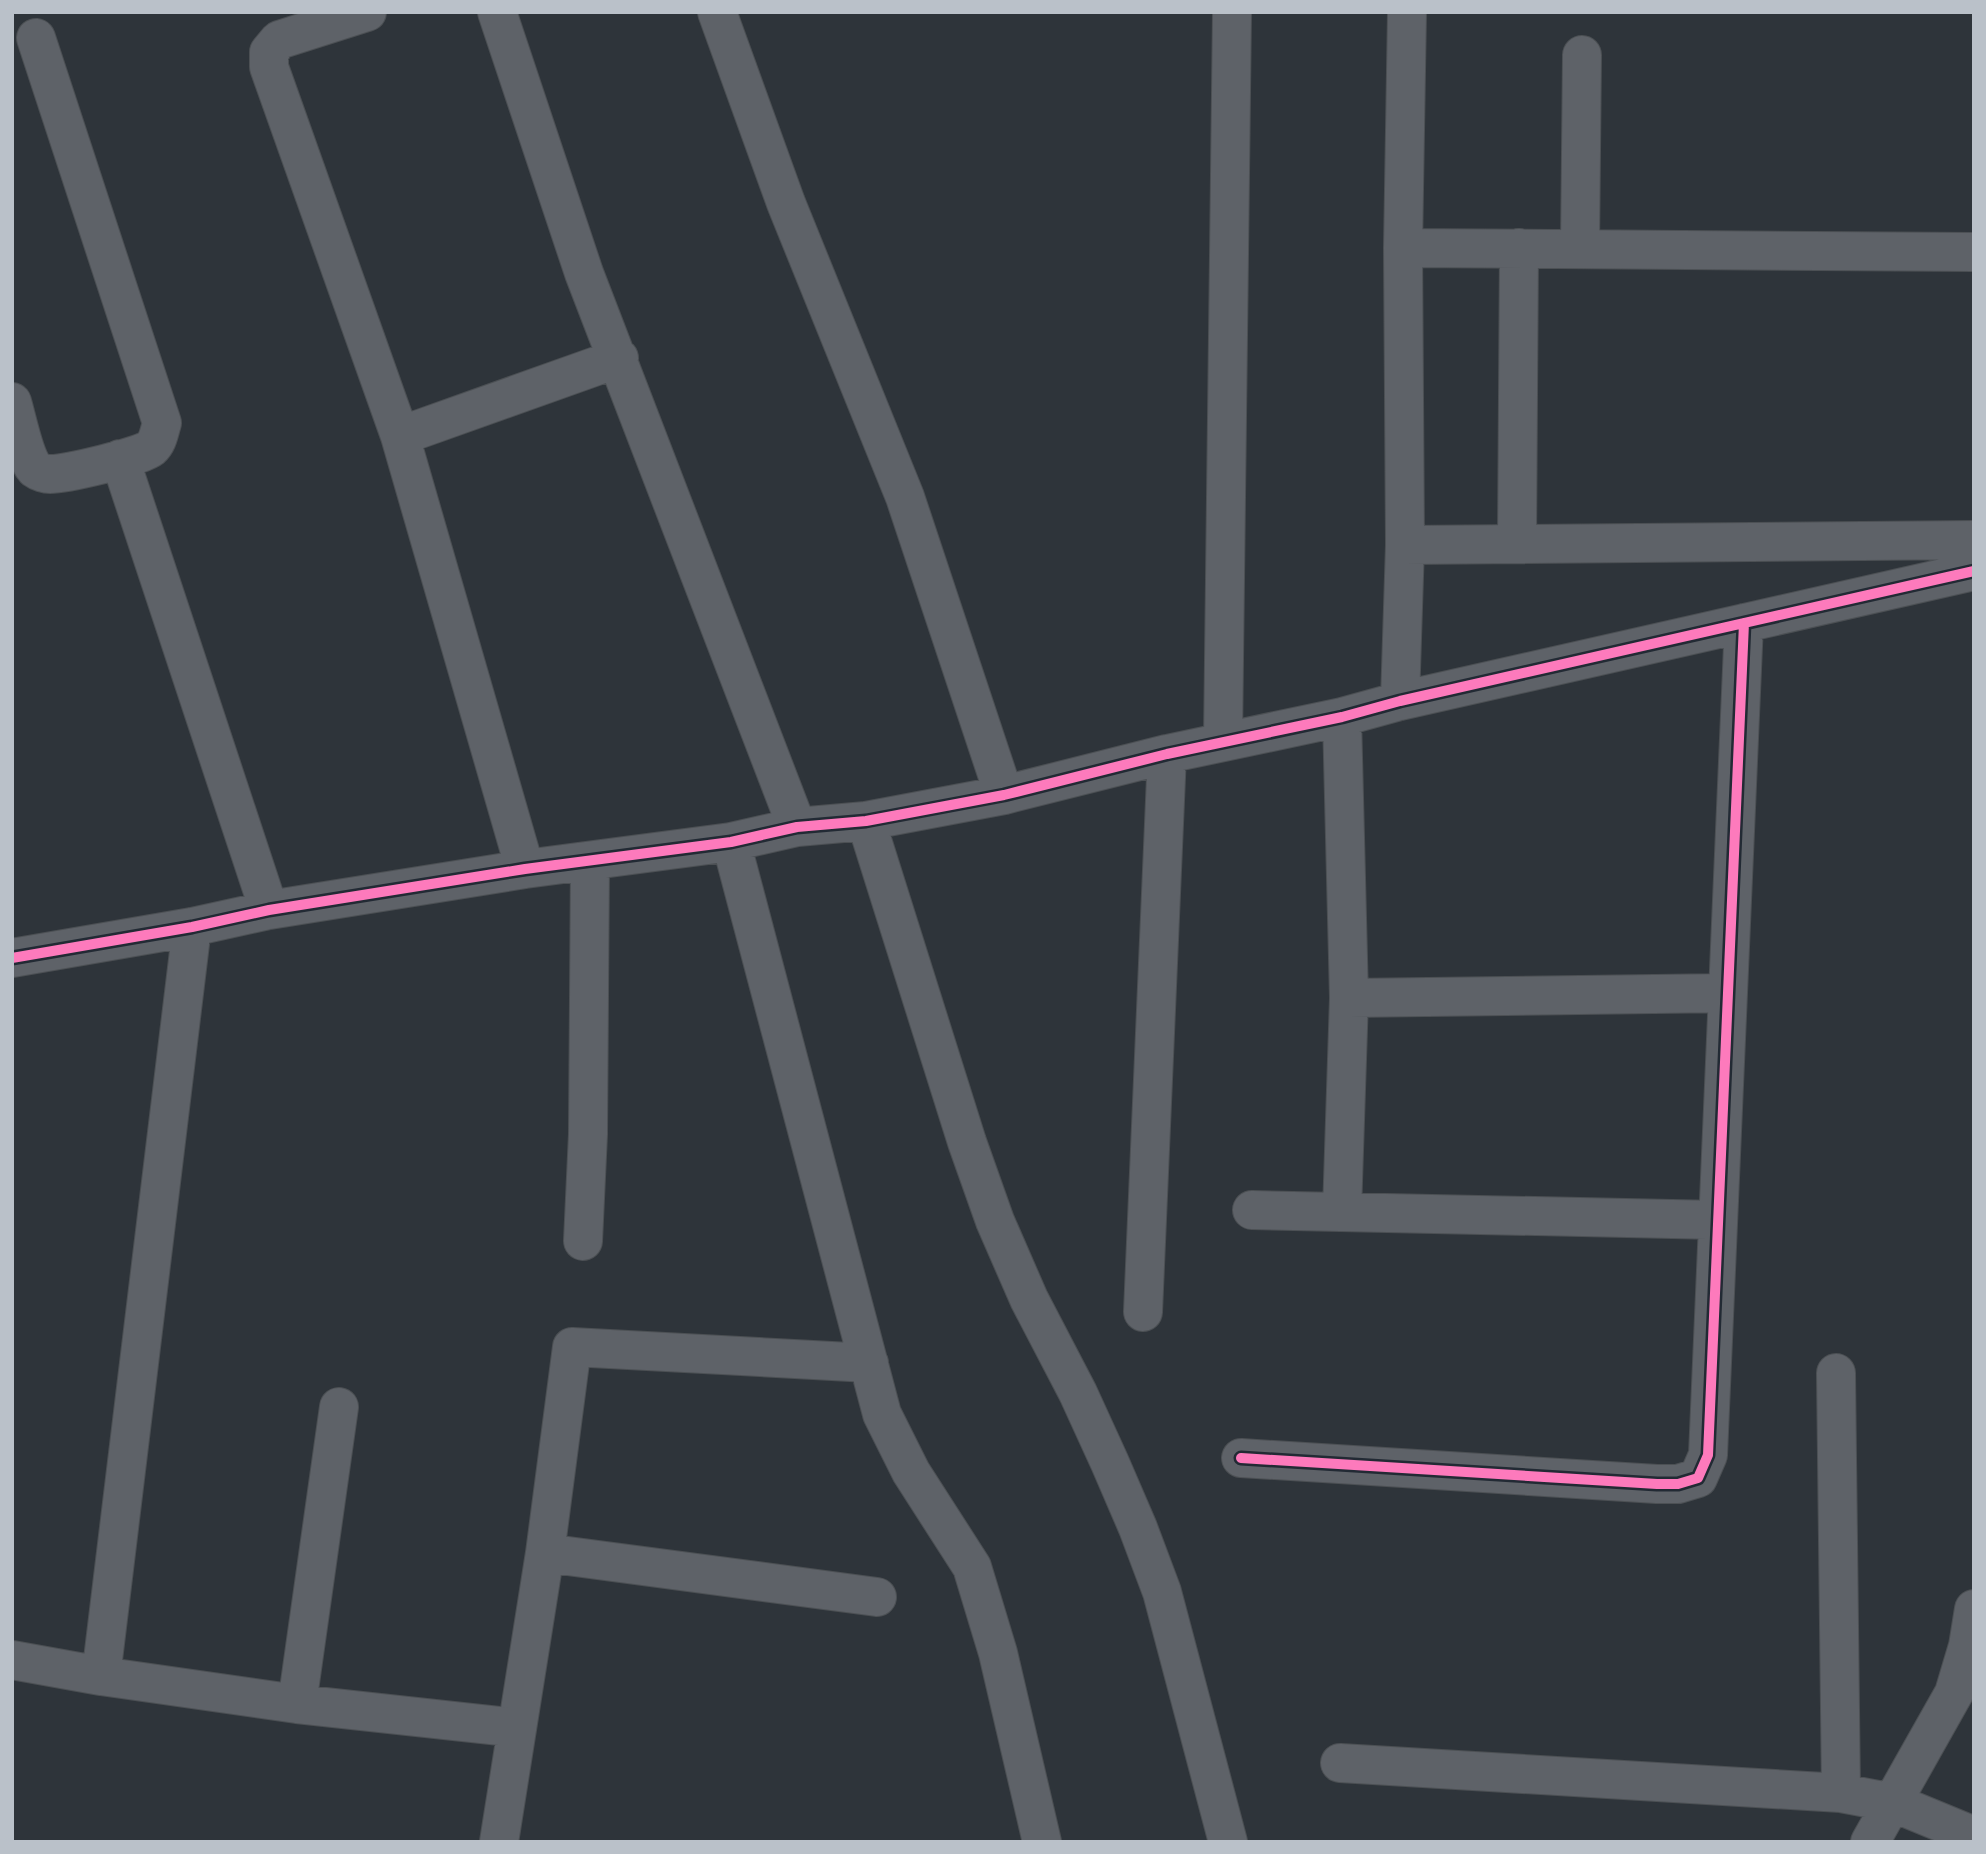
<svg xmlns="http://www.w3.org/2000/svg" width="1986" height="1854" viewBox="0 0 1986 1854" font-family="'Open Sans',sans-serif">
	<rect width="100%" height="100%" fill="#2e343a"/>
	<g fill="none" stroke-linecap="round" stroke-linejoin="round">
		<defs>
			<path id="minor" d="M367 12 279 40 269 52V67L400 436 525 869
				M497 12 584 273 797 827
				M717 12 786 203 905 497 1004 795
				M1403 248 1974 252
				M1580 248 1582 55
				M12 402C17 418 24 457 35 469 39 472 46 474 50 474 66 474 140 457 151 448 158 442 159 432 162 423L36 38
				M400 436 619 358
				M120 459 269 910
				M1517 543 1519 248
				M1405 545 1974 540
				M1400 701 1405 545 1403 248 1407 12
				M1342 717 1349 998 1342 1212
				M1223 741 1232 12
				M866 821 967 1142 995 1221 1029 1299 1078 1393 1110 1463 1138 1528 1162 1592 1228 1842
				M731 842 882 1414 911 1472 972 1567 998 1653 1042 1842
				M192 927 101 1676 297 1704 517 1728
				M12 958 192 927 269 910 525 869 731 842 797 827 866 821 1004 795 1167 754 1342 717 1400 701 1974 571
				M1349 998 1728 993
				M1252 1210 1718 1220
				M583 1241 588 1134 590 861
				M1143 1312 1167 754
				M1836 1373 1841 1793
				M1241 1458 1657 1484H1678L1698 1478 1708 1455 1744 623
				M545 1553 572 1347 869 1363
				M12 1660 101 1676
				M297 1704 339 1407
				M1340 1763 1841 1793 1894 1803 1974 1836
				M499 1842 545 1553 877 1597
				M1870 1842 1954 1693 1968 1646 1974 1609"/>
		</defs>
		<use href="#minor" stroke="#4c5054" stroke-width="40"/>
		<use href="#minor" stroke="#5e6268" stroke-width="38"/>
		<defs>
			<path id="cycleway" d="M12 958 192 927 269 910 525 869 731 842 797 827 866 821 1004 795 1167 754 1342 717 1400 701 1974 571
				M1241 1458 1657 1484H1678L1698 1478 1708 1455 1744 623"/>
		</defs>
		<use href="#cycleway" stroke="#222a34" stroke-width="15"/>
		<use href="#cycleway" stroke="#fd7abc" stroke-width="10"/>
	</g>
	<rect width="1986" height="1854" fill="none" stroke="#bac1c9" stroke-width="28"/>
</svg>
